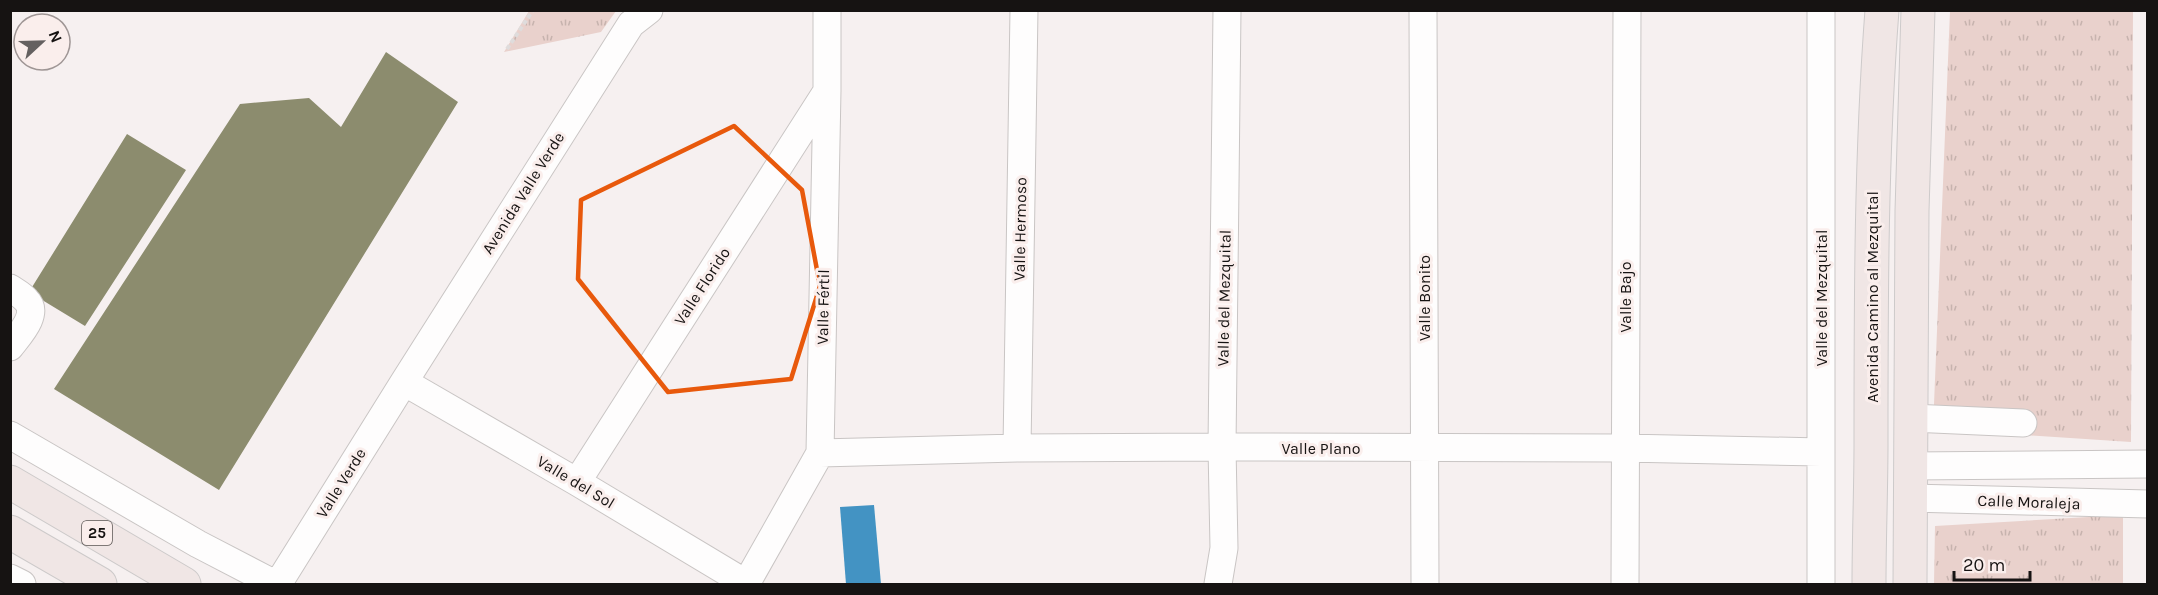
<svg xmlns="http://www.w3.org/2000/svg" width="2158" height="595" viewBox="0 0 2158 595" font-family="Karla,sans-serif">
	<defs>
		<pattern id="grass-tufts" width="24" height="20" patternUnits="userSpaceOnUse" patternTransform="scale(1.5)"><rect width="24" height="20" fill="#e9d1cc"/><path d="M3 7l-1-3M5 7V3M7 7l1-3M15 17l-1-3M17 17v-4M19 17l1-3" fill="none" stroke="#c7b3ae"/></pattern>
	</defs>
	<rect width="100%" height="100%" fill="#f6f0f0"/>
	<path fill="url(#grass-tufts)" d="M529 11V10L616 11 601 32 504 52Z
		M1950 11H2133L2131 442 1933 429Z
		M2123 515V584H1934L1935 526Z"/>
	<path fill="#4393c3" d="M874 505 881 584H846L840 507Z"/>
	<path fill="#8c8c6e" d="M386 52 458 102 219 490 54 389 240 104 309 98 341 127Z
		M127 134 186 170 85 326 29 292Z"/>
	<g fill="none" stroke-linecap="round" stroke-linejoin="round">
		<defs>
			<path id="minor" d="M1423 10 1425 584
				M10 288C16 292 22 295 26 300 40 314 19 335 10 347
				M404 382 577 482 747 584
				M1911 418 2023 423
				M10 435 198 544 275 584
				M1017 448 1024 10
				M820 453 1017 448 1222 447 1624 448 1821 452
				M1910 466 2148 464
				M577 482 827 91
				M1910 498 2148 504
				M10 578 22 584
				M278 584 404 382 631 24 649 10
				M746 584 820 453 827 90V10
				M1218 584 1224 548 1222 447 1227 10
				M1625 584 1627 10
				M1821 584V10"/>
			<path id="major" d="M10 482 184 584
				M10 532 100 584
				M1869 584C1869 537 1871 490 1871 443 1871 298 1871 155 1882 10
				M1910 584 1912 211 1918 10"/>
		</defs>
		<use href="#minor" stroke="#c9c5c4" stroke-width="29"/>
		<use href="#major" stroke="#cdcaca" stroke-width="35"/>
		<path stroke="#dfdcdc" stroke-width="4" stroke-dasharray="4.5 3" stroke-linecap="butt" d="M507 49 533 10"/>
		<use href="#minor" stroke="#fefdfd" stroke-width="27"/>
		<use href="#major" stroke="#f0e6e5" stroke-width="33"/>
	</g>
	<path fill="none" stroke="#e8590c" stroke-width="4.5" stroke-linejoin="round" d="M734 126 802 190 820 286 791 379 668 392 578 279 581 200Z"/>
	<g text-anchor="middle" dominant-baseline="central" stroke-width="6" stroke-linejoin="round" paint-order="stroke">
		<rect fill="#faeeec" stroke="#5a5553" stroke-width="1.5" x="82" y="521" width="30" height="24" rx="4.5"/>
		<g font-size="15" font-weight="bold" fill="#161312">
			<text x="97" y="533">25</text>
		</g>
		<g font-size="16" fill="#161312" stroke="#faeeec">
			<text transform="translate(523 193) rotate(-58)">Avenida Valle Verde</text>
			<text transform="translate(1020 229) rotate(-89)">Valle Hermoso</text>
			<text transform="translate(702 286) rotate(-57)">Valle Florido</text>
			<text transform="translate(1625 297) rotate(-90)">Valle Bajo</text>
			<text transform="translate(1872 297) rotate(-90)">Avenida Camino al Mezquital</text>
			<text transform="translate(1224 298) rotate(-89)">Valle del Mezquital</text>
			<text transform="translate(1424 298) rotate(-90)">Valle Bonito</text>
			<text transform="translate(1821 298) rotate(-90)">Valle del Mezquital</text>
			<text transform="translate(823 307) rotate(-89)">Valle Fértil</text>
			<text x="1321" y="448">Valle Plano</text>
			<text transform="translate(576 482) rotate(31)">Valle del Sol</text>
			<text transform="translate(341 483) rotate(-58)">Valle Verde</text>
			<text transform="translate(2029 502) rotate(2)">Calle Moraleja</text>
		</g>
	</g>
	<rect width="2158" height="595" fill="none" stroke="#161312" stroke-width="24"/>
	<g transform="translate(42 42) rotate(68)"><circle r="28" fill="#faeeec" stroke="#9f9695" stroke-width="1.5"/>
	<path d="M0-4.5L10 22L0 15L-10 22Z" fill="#646060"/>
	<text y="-9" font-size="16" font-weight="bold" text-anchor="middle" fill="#161312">N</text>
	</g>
	<path d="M1954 571v9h76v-9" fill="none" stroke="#161312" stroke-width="3"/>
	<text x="1963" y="571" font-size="18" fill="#161312" stroke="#faeeec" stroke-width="4.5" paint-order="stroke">20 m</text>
</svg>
